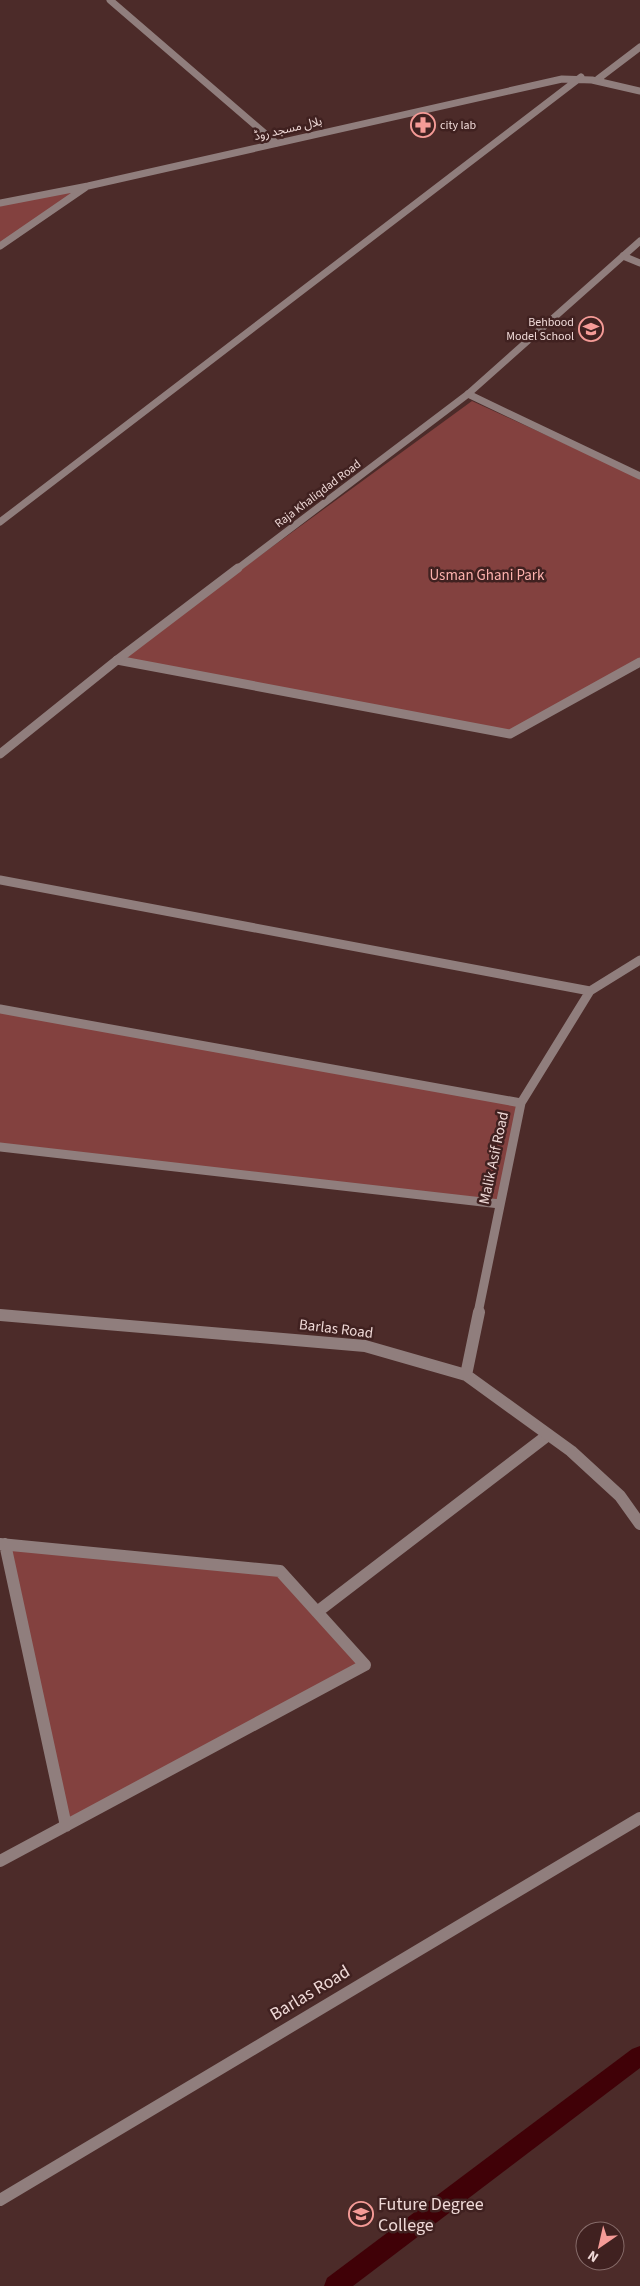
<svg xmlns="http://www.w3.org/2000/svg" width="640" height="2286" viewBox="0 0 640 2286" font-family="'Source Sans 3','Noto Sans Arabic',sans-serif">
	<rect width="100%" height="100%" fill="#4c2b29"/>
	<path fill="#83413f" d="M88 186 0 248V205Z
		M472 401 640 478V662L510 734 117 660Z
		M0 1009 521 1103 500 1204 0 1147Z
		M5 1544 280 1571 365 1665 66 1826Z"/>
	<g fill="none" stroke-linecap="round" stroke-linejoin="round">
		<path fill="#400107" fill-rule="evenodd" d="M640 2046V2068L353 2286H324L327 2278 632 2049Z"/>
		<path stroke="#907e7d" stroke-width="7" d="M110 0 276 143
			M598 79 640 47"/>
		<path stroke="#907e7d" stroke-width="12" d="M0 1544 280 1571 365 1665 0 1861
			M5 1544 66 1826
			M317 1612 548 1435"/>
		<path stroke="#907e7d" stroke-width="7" d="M0 203 88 186 562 79 592 80 640 91
			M0 246 86 187
			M623 256 640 263
			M468 394 640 476
			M0 522 581 77"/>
		<path stroke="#907e7d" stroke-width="9" d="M117 660 510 734 640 662
			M0 880 590 991
			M0 1009 521 1103
			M0 1147 500 1204
			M478 1313 521 1103 590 991 640 960"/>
		<path stroke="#907e7d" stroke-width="12" d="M0 1315 365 1346 466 1375 571 1451 620 1496 640 1524
			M466 1375 479 1312
			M0 2200 640 1818"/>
		<path stroke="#907e7d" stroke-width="7" d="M237 569 468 394 640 241"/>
		<path stroke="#907e7d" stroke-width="9" d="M0 754 117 660 238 568"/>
	</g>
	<defs>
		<symbol id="pharmacy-ring" viewBox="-11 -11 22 22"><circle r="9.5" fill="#402120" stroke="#f59b97" stroke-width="1.5"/><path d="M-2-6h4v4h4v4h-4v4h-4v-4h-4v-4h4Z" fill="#f59b97"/></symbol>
		<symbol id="school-ring" viewBox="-11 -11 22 22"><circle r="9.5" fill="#402120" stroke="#f59b97" stroke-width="1.5"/><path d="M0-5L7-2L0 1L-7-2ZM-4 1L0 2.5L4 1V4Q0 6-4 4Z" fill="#f59b97"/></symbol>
	</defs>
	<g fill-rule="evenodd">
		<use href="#pharmacy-ring" x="409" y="111" width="28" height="28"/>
		<use href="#school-ring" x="577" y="315" width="28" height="28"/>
		<use href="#school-ring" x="347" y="2200" width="28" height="28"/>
	</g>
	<g text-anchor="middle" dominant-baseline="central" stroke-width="5" stroke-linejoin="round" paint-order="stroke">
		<g font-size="12" fill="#efd9d7" stroke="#402120" text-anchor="start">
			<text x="440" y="125">city lab</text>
			<text x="574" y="322" text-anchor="end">Behbood<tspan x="574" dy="14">Model School</tspan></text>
		</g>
		<g font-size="12" fill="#efd9d7" stroke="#402120">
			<text transform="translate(288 129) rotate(-13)">ہلال مسجد روڈ</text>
			<text transform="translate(318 494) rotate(-37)">Raja Khaliqdad Road</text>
		</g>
		<g font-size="15" fill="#fdb2ae" stroke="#402120">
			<text x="487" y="575">Usman Ghani Park</text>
		</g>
		<g font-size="15" fill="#efd9d7" stroke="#402120">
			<text transform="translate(494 1158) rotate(-78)">Malik Asif Road</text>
			<text transform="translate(336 1329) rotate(7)">Barlas Road</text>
		</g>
		<g font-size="18" fill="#efd9d7" stroke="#402120">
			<text transform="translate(310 1993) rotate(-31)">Barlas Road</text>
		</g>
		<g font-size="18" fill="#efd9d7" stroke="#402120" text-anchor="start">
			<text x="378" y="2204">Future Degree<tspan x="378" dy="21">College</tspan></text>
		</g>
	</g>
	<g transform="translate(600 2246) rotate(214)"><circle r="24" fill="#402120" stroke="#866b69"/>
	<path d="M0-4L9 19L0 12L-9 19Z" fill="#f59b97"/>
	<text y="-8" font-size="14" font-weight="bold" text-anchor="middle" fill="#efd9d7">N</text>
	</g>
</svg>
